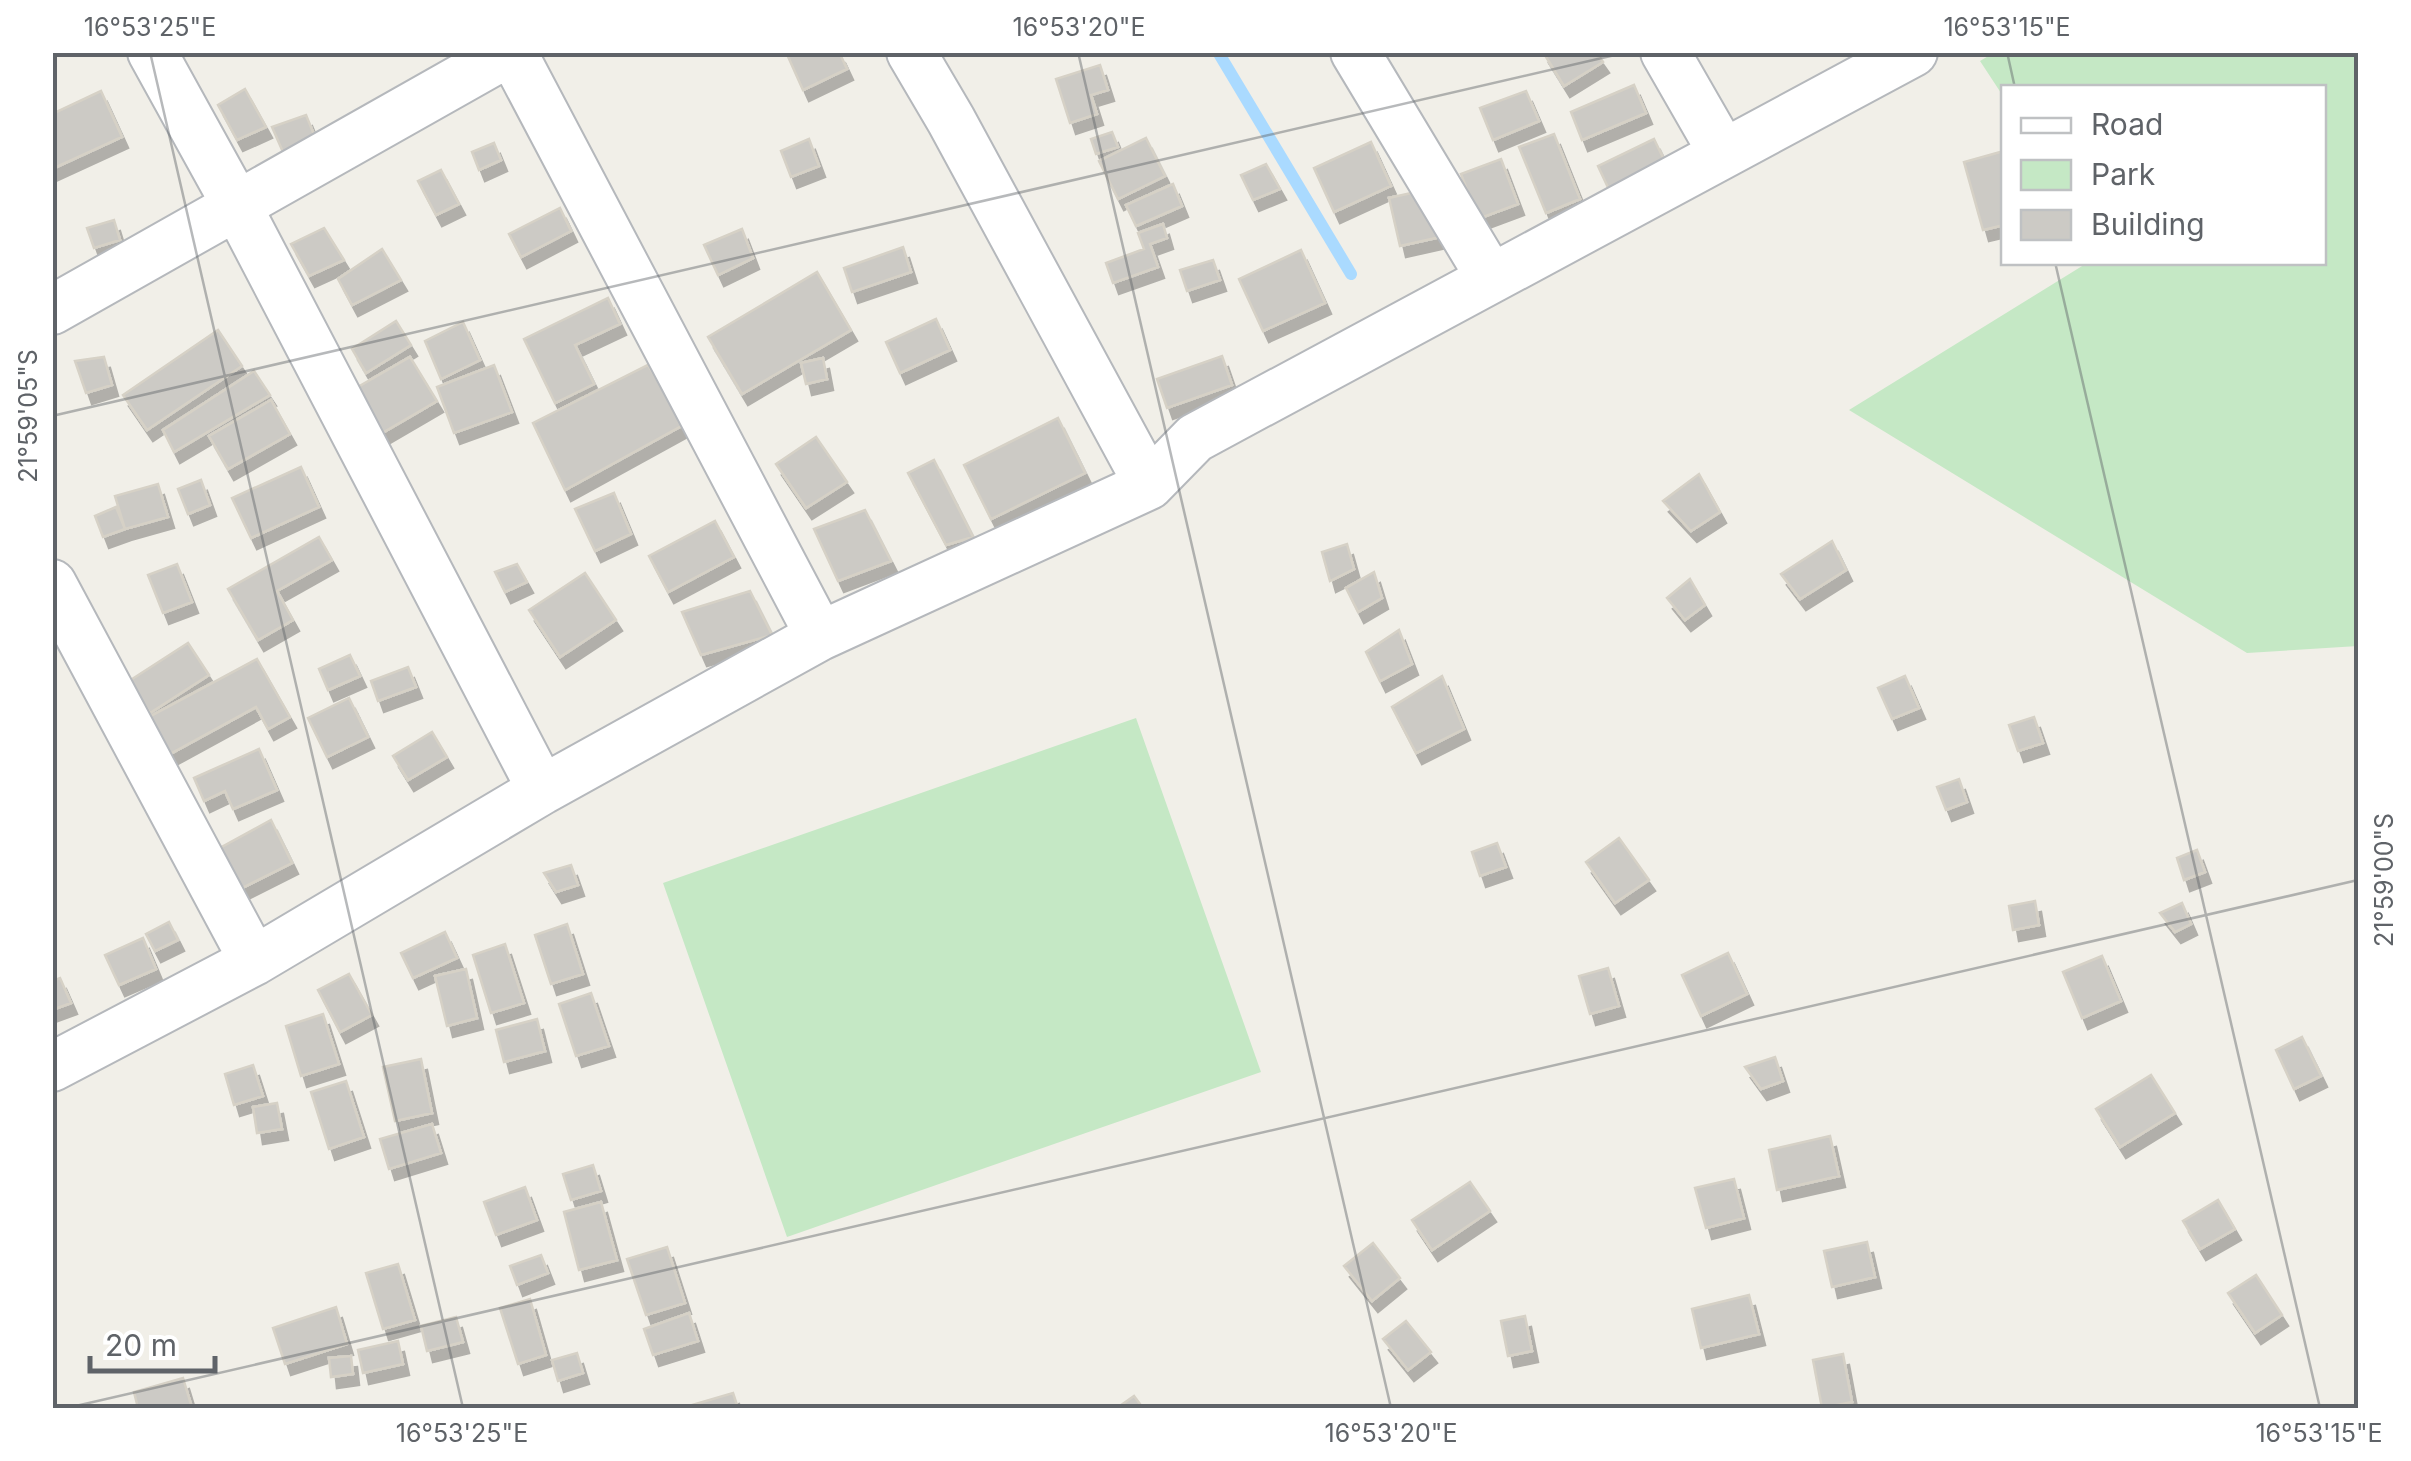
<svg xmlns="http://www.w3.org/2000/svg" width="2411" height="1461" viewBox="0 0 2411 1461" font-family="Inter,sans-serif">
	<defs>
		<filter id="shadow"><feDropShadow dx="6" dy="11" stdDeviation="0" flood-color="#0004"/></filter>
	</defs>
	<rect width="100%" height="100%" fill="#f1efe8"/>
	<path fill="#c5e8c5" d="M1995 52 2358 53V646L2247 653 1849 410 2087 263 2324 262V88H2004L2003 96 1980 61Z
		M1136 718 1261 1072 787 1237 663 883Z"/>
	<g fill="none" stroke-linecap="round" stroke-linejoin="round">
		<path stroke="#aadaff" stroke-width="12" d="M1218 52 1351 274"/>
	</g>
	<path fill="#cccac5" stroke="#d6d1c6" stroke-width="2.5" filter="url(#shadow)" d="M786 52H839L847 69 803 90Z
		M1543 52H1596L1603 62 1564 86Z
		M1100 65 1108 90 1091 95 1097 114 1070 123 1056 79Z
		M1634 85 1646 113 1582 140 1571 112Z
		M245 89 266 127 237 140 218 105Z
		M101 91 122 137 52 169V114Z
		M1526 91 1539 121 1493 140 1480 108Z
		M306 115 315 137 283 152 272 127Z
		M1112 132 1118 147 1096 154 1091 139Z
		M1554 134 1580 199 1546 213 1519 147Z
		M1146 138 1165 176 1118 199 1099 161Z
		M809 139 819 166 791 177 781 151Z
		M1654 139 1668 168 1612 196 1598 166Z
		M1371 142 1391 186 1334 212 1314 168Z
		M494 143 501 160 479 170 472 152Z
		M2004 151V225L1983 230 1964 162Z
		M1501 159 1518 204 1478 219 1461 174Z
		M1266 164 1280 189 1253 200 1241 175Z
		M441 170 459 204 436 215 418 181Z
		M1173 184 1182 206 1136 226 1126 205Z
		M1429 189 1440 237 1400 246 1389 198Z
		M560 208 571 231 521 257 509 234Z
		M114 220 120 240 94 248 87 228Z
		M1163 224 1167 238 1150 244 1158 267 1113 283 1106 263 1144 249 1138 233Z
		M324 228 344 260 309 276 291 244Z
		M742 229 753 258 718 275 704 245Z
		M903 247 911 272 852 292 844 268Z
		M382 249 401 280 352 305 338 279Z
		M1301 250 1325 303 1263 331 1239 279Z
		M1213 260 1220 280 1187 291 1180 270Z
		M817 272 851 330 742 394 708 337Z
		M608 298 620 324 575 345 594 384 555 403 524 339Z
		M936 319 950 350 900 373 886 342Z
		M396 321 411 345 366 373 352 349Z
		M463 322 480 360 441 379 425 341Z
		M218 330 242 366 147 430 123 395Z
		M1222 356 1232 385 1167 408 1157 379Z
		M104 357 112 385 86 393 75 361Z
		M410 357 437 401 377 436 351 391Z
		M823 358 827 379 806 384 801 363Z
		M494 365 512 412 454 433 437 387Z
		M648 365 685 424 565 490 533 423Z
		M254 371 270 395 174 452 163 430Z
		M271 400 290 434 228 469 209 436Z
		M1058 418 1085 473 991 519 964 465Z
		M816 437 847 482 806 508 776 464Z
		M934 460 973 537 946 545 908 473Z
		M301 467 319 507 251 538 232 498Z
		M1699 474 1720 512 1691 531 1663 501Z
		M201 480 210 505 188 514 178 489Z
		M158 484 168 517 125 529 115 496Z
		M614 493 631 534 595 551 575 509Z
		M116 507 125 529 103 537 95 516Z
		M865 510 891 561 838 581 814 529Z
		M715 521 734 557 668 592 649 556Z
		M319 537 332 560 277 591 293 620 258 640 228 589Z
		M1832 541 1846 570 1800 599 1781 574Z
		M1347 544 1354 569 1330 581 1322 552Z
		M177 564 192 602 163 613 148 575Z
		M517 564 527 582 505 592 495 572Z
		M1374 572 1382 598 1358 612 1346 588Z
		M585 573 616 620 560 657 529 610Z
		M1690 579 1705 605 1685 620 1667 598Z
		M750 591 772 635 701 655 682 612Z
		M1399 630 1412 664 1380 681 1366 652Z
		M188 643 209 675 150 713 129 681Z
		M350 655 360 676 328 690 319 669Z
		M257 659 290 717 268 729 256 707 159 760 138 723Z
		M408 667 416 687 378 701 371 681Z
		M1442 676 1464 729 1416 753 1392 707Z
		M1905 676 1919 708 1892 719 1878 688Z
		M349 698 368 737 327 757 308 718Z
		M2034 717 2043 743 2018 751 2009 725Z
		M432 732 447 757 408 780 393 756Z
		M259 749 277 790 233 809 225 791 204 801 194 778Z
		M1959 779 1967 802 1946 810 1937 787Z
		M271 820 292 863 240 889 218 849Z
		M1619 838 1649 880 1615 903 1586 862Z
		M1497 843 1506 867 1480 876 1472 852Z
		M2197 850 2205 872 2184 880 2177 858Z
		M571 865 578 885 556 892 544 873Z
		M2035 901 2039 925 2013 930 2009 906Z
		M2182 903 2191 924 2175 932 2160 913Z
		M169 922 178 940 155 951 146 934Z
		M567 924 583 974 551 984 535 935Z
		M445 932 457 958 413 978 401 953Z
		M143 938 156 969 119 985 105 955Z
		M505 944 524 1003 491 1013 473 955Z
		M1728 953 1747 994 1701 1016 1682 975Z
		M2102 956 2121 1001 2082 1018 2063 972Z
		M1608 968 1619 1006 1590 1014 1579 976Z
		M466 969 477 1018 447 1026 435 976Z
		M349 974 372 1015 340 1032 318 990Z
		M60 978 71 1003 52 1010V981Z
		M591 993 609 1046 576 1056 559 1004Z
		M323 1014 339 1064 301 1076 286 1026Z
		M537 1019 545 1051 504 1062 496 1030Z
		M2302 1037 2321 1076 2294 1089 2276 1050Z
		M1775 1057 1783 1081 1761 1089 1745 1067Z
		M421 1059 432 1113 395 1121 383 1067Z
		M253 1065 263 1096 234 1105 225 1074Z
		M2151 1075 2175 1113 2120 1147 2096 1109Z
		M346 1081 364 1137 329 1149 311 1092Z
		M277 1103 282 1129 257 1133 253 1107Z
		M432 1124 441 1153 389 1169 380 1139Z
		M1830 1136 1839 1176 1777 1190 1769 1150Z
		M593 1165 601 1191 571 1200 563 1174Z
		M1734 1179 1744 1218 1706 1228 1695 1188Z
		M1470 1182 1490 1211 1432 1250 1412 1220Z
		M525 1187 537 1220 496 1235 484 1202Z
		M2218 1200 2235 1229 2200 1249 2183 1221Z
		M601 1202 617 1260 579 1270 564 1212Z
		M1867 1242 1875 1277 1832 1287 1824 1251Z
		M1373 1243 1400 1278 1372 1301 1344 1266Z
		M667 1247 685 1303 646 1315 627 1259Z
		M541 1255 548 1273 517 1285 510 1266Z
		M398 1264 415 1320 383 1329 366 1273Z
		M2256 1275 2282 1315 2255 1333 2228 1293Z
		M1749 1295 1759 1334 1701 1348 1692 1309Z
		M530 1299 546 1355 518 1364 500 1308Z
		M336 1307 347 1344 285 1364 273 1328Z
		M689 1313 698 1341 653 1355 644 1329Z
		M1525 1316 1532 1351 1508 1356 1501 1321Z
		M456 1317 463 1342 427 1351 421 1326Z
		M1406 1321 1431 1352 1408 1370 1383 1339Z
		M398 1341 403 1364 363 1373 358 1350Z
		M577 1353 583 1373 558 1381 552 1360Z
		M1843 1354 1852 1402 1822 1408 1813 1360Z
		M351 1356 353 1374 331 1377 329 1358Z
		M183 1378 192 1408H138L134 1392Z
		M733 1393 738 1408H682Z
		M1134 1396 1143 1408H1117Z"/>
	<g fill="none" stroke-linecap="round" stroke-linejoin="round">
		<defs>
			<path id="minor" d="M152 52 237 206 542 790
				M512 52 820 636
				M911 52 951 120 1149 485
				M1355 52 1491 278
				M1665 52 1723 153
				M52 310 509 52
				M52 584 254 961
				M52 1067 254 961 542 790 820 636 1149 485 1195 438 1913 52"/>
		</defs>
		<use href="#minor" stroke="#b5b8bc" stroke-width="52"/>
		<use href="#minor" stroke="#fff" stroke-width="48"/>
	</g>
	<path fill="none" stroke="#5f6368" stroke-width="2.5" stroke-opacity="0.45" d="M150 52 463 1408M1078 52 1391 1408M2007 52 2015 88M2055 262 2320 1408M52 416 1628 52M67 1408 2358 880"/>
	<rect width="2411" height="1461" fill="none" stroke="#ffffff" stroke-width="110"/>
	<rect x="2001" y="85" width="325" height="180" fill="#ffffff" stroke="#bfc1c3" stroke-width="2.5"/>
	<rect x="2021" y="118" width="50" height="15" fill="#ffffff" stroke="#bfc1c3" stroke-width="2.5"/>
	<text x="2091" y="135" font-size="30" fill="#5f6368">Road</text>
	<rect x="2021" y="160" width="50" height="30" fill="#c5e8c5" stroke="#bfc1c3" stroke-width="2.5"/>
	<text x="2091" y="185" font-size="30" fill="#5f6368">Park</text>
	<rect x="2021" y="210" width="50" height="30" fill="#cccac5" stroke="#bfc1c3" stroke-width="2.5"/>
	<text x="2091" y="235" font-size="30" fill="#5f6368">Building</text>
	<path d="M90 1356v15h125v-15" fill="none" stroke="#5f6368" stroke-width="5"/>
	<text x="105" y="1356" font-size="30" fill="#5f6368" stroke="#ffffff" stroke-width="8" paint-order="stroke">20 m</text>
	<rect x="55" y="55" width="2301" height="1351" fill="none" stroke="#5f6368" stroke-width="4"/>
	<g font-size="25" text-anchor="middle" fill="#5f6368">
		<text x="150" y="36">16°53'25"E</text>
		<text x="1079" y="36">16°53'20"E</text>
		<text x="2007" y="36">16°53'15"E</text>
		<text transform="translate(28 416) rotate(-90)" y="9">21°59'05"S</text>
		<text transform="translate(2384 880) rotate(-90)" y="9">21°59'00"S</text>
		<text x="462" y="1442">16°53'25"E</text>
		<text x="1391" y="1442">16°53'20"E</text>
		<text x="2319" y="1442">16°53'15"E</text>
	</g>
</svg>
